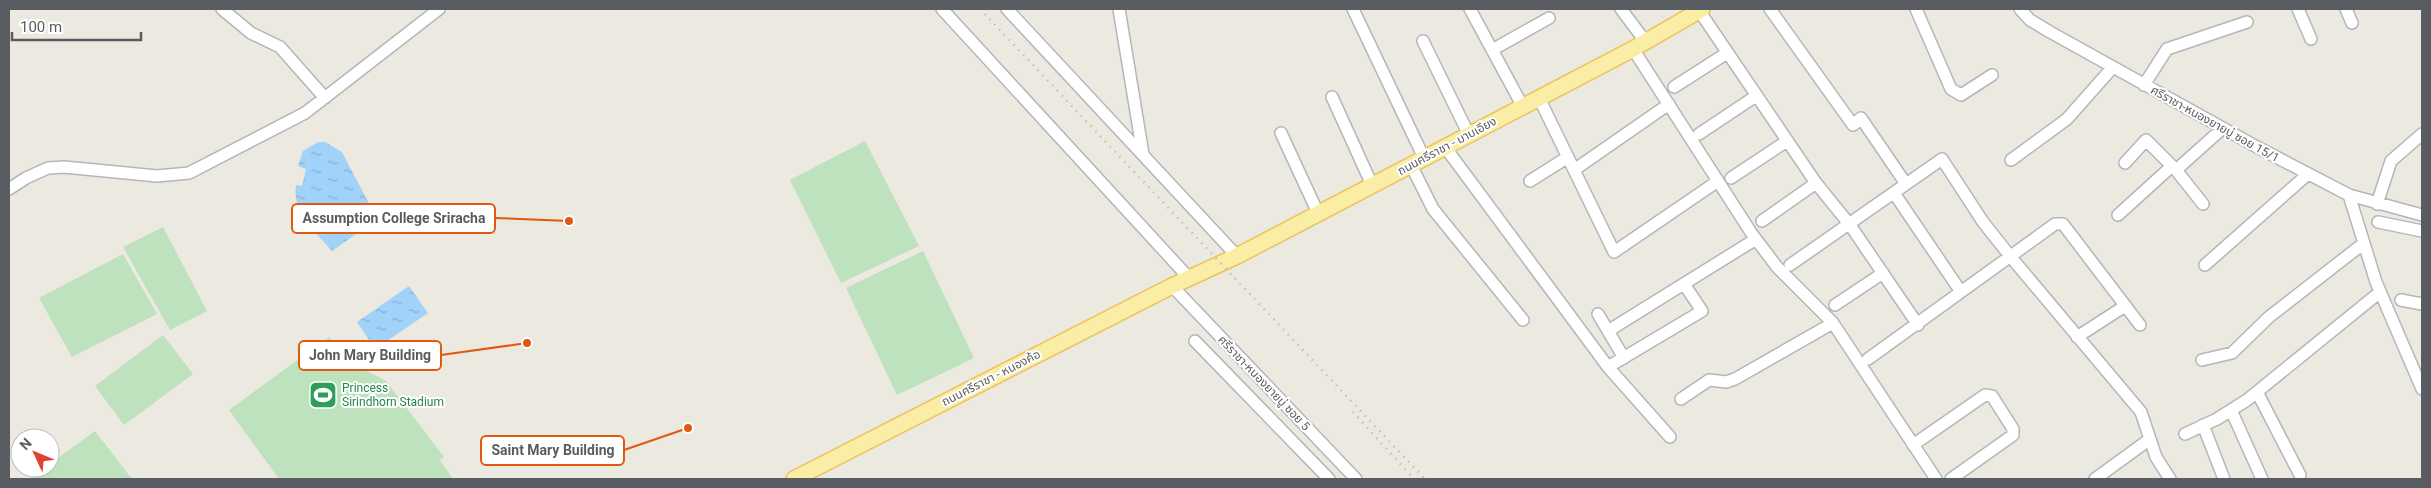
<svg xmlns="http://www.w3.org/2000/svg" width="2431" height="488" viewBox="0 0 2431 488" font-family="Roboto,'Noto Sans Thai',sans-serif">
	<defs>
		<pattern id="water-ripples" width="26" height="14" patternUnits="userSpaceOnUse" patternTransform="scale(1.25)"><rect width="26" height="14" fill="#a1d2fa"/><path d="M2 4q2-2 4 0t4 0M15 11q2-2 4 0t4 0" fill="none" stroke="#86aece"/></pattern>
	</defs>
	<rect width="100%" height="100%" fill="#ebe9e0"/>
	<path fill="#bde2bd" d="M865 141 919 246 841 283 790 180Z
		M163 227 207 311 170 330 123 247Z
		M923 251 974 358 897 395 846 288Z
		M123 254 157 314 72 357 39 298Z
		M163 335 193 374 124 425 95 386Z
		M329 337 346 360 386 381 444 457 440 460 453 479H279L229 410Z
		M95 431 132 479H30L45 468H50V464Z"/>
	<path fill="url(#water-ripples)" d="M318 142H325L342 152 377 219 332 251C315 231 292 214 296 185L302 186 306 169 298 166 303 151Z
		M409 286 428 313 375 349 357 322Z"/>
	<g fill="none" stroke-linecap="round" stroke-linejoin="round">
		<defs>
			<path id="minor" d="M222 9 251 33 280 47 325 98
				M942 9 1189 278
				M1007 9 1237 256
				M1119 9 1143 154
				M1353 9 1424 158
				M1470 9 1523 107
				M1621 9 1645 41
				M1698 9 1816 183 1850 225 1918 325
				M1770 9 1853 125 1861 118 1906 184
				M1916 9 1951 89 1961 95 1992 75
				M2020 9 2030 20 2050 32 2257 147 2349 195 2422 215
				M2298 9 2311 39
				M2346 9 2352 23
				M1423 41 1469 135
				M1633 49 1752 234 1777 267 1833 323 1936 479
				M1492 50 1549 18
				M2144 85 2167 49 2247 22
				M1674 87 1727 53
				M1332 97 1372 185
				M1539 98 1614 252 1718 181
				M1281 133 1318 213
				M1699 134 1756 96
				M1445 147 1608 367 1670 437
				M2011 160 2067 119 2113 67
				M2125 163 2146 140 2176 170 2203 204
				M1411 165 1433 209 1523 320
				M1574 170 1669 104
				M2176 170 2223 128
				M1731 178 1787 141
				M1530 181 1568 157
				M9 189 26 178 48 168 64 167 157 176 189 173 305 113 439 9
				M1894 193 1961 292
				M2349 195 2376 282 2422 389
				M2377 204 2391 161 2422 134
				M2118 215 2172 166
				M1762 221 1816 183
				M2378 222 2422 231
				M1790 265 1942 159 1983 222 2010 256 2141 412 2156 457 2170 479
				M2205 265 2308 174
				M1172 286 1356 479
				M2401 300 2422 304
				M1835 305 1883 273
				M1598 314 1624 358
				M1608 331 1756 239
				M2077 337 2125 306
				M1195 341 1329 479
				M1868 359 2055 224H2063L2140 325
				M2202 360 2232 353 2269 317 2364 243
				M1608 367 1702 311 1684 284
				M2257 392 2300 475
				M1681 399 1709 380 1726 382 1735 379 1833 323
				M2231 410 2262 479
				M2203 425 2224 479
				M2185 434 2217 419 2247 400 2380 292
				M1913 445 1985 395 1992 396 2013 429V435L1951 479
				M2095 479 2150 439"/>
			<path id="major" d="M794 479 1172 286 1237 256 1633 49 1702 9"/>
		</defs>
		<use href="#minor" stroke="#b3b6ba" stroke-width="14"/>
		<use href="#major" stroke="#e9c35b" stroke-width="18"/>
		<use href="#minor" stroke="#fff" stroke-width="11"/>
		<use href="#major" stroke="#faeea6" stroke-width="15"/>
		<path stroke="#b1b2b2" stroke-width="2.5" stroke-dasharray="1 6" stroke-linecap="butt" d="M980 9 1425 479
			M1353 412 1414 479"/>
	</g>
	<defs>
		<symbol id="stadium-square" viewBox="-11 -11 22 22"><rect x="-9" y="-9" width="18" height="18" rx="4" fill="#2e9e5b" stroke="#fff"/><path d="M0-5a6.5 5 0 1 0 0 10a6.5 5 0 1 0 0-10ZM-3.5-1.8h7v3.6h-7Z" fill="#fff"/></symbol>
	</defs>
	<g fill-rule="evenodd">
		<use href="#stadium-square" x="307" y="379" width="32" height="32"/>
	</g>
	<g text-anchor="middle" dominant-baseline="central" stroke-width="4" stroke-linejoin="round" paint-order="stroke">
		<g font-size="12" fill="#595c60" stroke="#fff">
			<text transform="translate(2215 124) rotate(29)">ศรีราชา-หนองยายบู่ ซอย 15/1</text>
			<text transform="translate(1447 146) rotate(-28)">ถนนศรีราชา - มาบเอียง</text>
			<text transform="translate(991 378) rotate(-27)">ถนนศรีราชา - หนองค้อ</text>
			<text transform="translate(1264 383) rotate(46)">ศรีราชา-หนองยายบู่ ซอย 5</text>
		</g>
		<g font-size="12" fill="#27864d" stroke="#fff" text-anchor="start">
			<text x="342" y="388">Princess<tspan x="342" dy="14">Sirindhorn Stadium</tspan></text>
		</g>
	</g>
	<path fill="none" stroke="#e15910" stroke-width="2" d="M569 221L495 218M527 343L441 355M688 428L624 450"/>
	<g fill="#e15910" stroke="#fff" stroke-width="2">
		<circle cx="569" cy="221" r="5"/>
		<circle cx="527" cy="343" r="5"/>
		<circle cx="688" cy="428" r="5"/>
	</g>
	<g fill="#fff" stroke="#e15910" stroke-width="2">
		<rect x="292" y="204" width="203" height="29" rx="5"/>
		<rect x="299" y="341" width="142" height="29" rx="5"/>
		<rect x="481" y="436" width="143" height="29" rx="5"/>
	</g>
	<g font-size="14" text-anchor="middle" font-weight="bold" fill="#595c60">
		<text x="394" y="223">Assumption College Sriracha</text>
		<text x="370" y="360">John Mary Building</text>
		<text x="553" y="455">Saint Mary Building</text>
	</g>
	<rect width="2431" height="488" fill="none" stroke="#595c60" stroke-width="20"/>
	<g transform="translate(35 453) rotate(314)"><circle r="24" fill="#ffffff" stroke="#bdbebf"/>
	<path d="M0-4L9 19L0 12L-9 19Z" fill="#df4132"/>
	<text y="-8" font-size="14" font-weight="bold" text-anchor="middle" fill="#595c60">N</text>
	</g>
	<path d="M12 32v8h129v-8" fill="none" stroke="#595c60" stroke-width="2.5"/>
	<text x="20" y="32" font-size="15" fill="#595c60" stroke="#ffffff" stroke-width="4" paint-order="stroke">100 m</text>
</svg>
